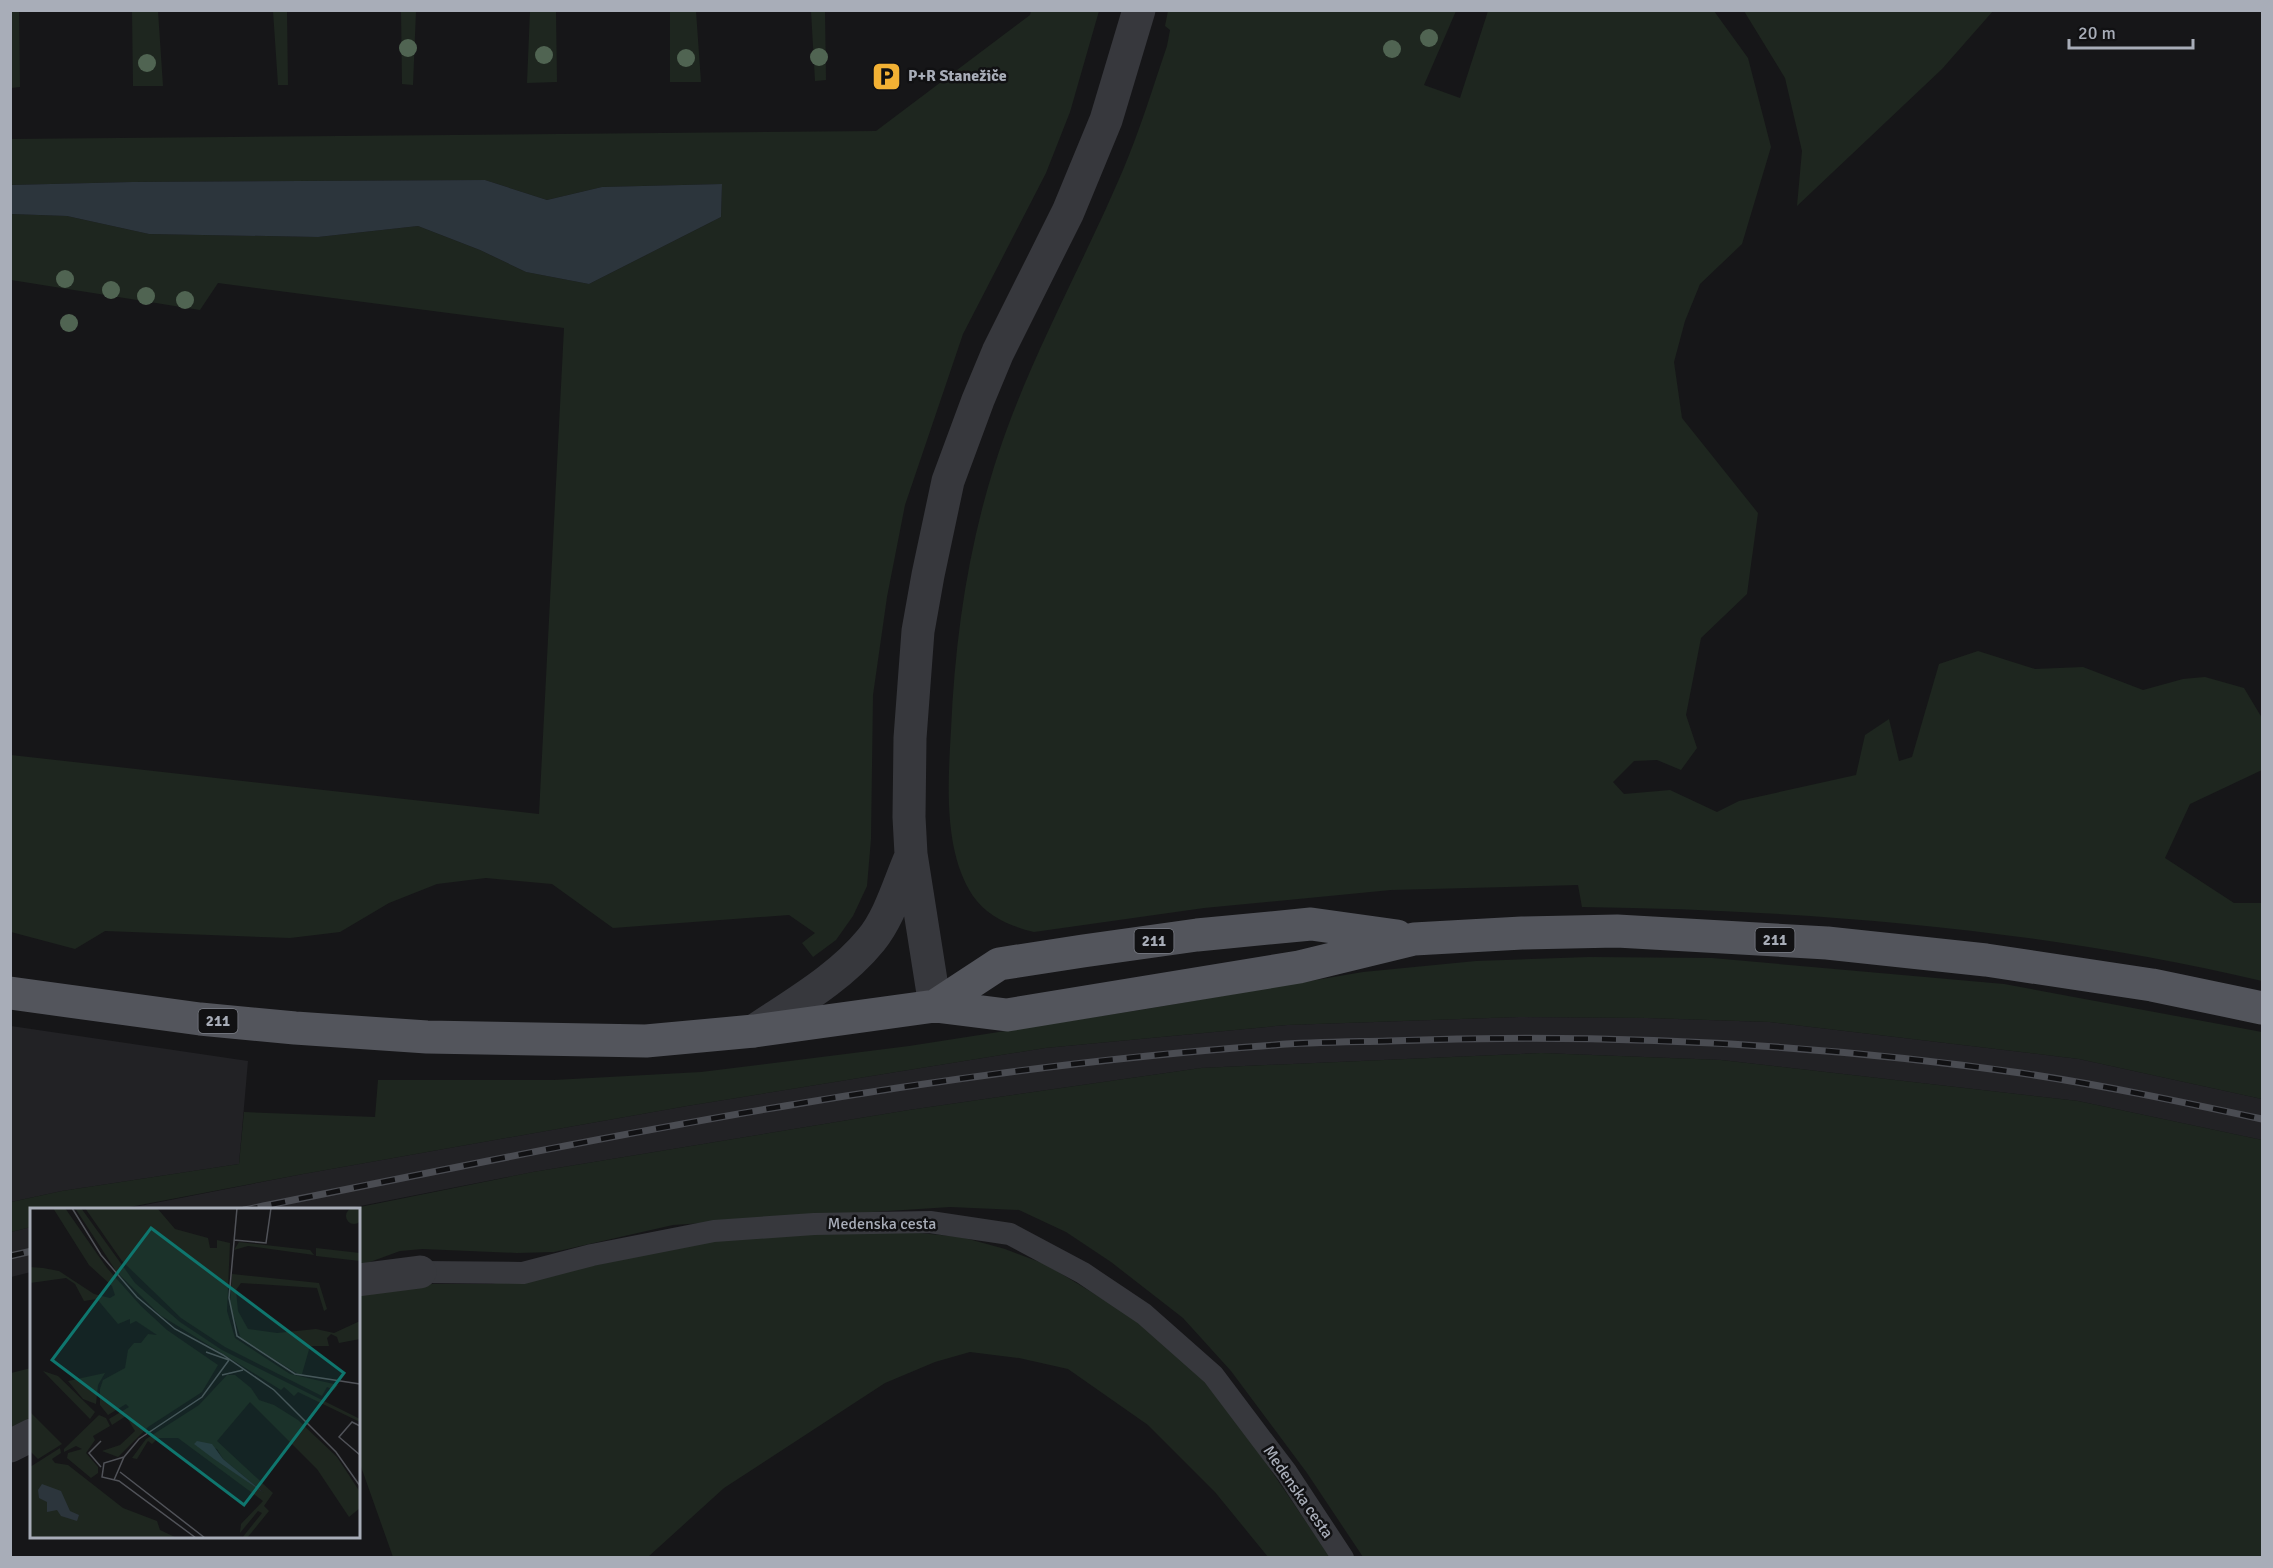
<svg xmlns="http://www.w3.org/2000/svg" width="2273" height="1568" viewBox="0 0 2273 1568" font-family="Signika,sans-serif">
	<rect width="100%" height="100%" fill="#161618"/>
	<path fill="#222225" d="M1518 1017 1648 1018 1770 1022 2079 1059 2262 1099V1140L2078 1101 1721 1060 1541 1053 1201 1068 909 1110 533 1172 345 1209 119 1210 303 1174 687 1106 1045 1048 1287 1025Z
		M11 1026 248 1061 239 1164 62 1191 11 1202Z
		M31 1227V1272L11 1277 10 1232Z"/>
	<path fill="#1e261f" d="M10 11H19L20 87 11 88Z
		M132 11H158L163 86H133Z
		M273 11H287L288 85H278Z
		M401 11H416L413 85 402 84Z
		M530 11H556L557 82 527 83Z
		M670 11H696L701 82H670Z
		M811 11H825L826 80 815 81Z
		M1031 11H1099L1070 112 1046 173 963 334 905 505 887 597 873 695 871 839 867 886 853 916 836 940 813 957 802 943 815 933 789 915 613 928 552 884 486 878 437 884 389 903 340 932 290 938 105 931 75 949 11 932V755L539 814 564 328 218 283 200 310 11 280V214L67 216 149 234 318 237 418 226 480 250 526 272 589 284 721 217 722 184 602 187 547 200 485 180 132 182 11 185 10 139 876 131 1030 15Z
		M1168 11H1456L1424 85 1460 98 1488 11H1714L1748 58 1771 147 1742 244 1700 284 1685 321 1674 362 1682 418 1758 513 1747 594 1701 638 1686 715 1697 748 1681 770 1657 760 1634 761 1613 782 1624 794 1670 790 1717 812 1739 801 1856 775 1865 735 1889 719 1899 761 1912 757 1939 664 1978 651 2035 669 2083 667 2143 690 2183 679 2205 677 2244 688 2262 718V770L2190 804 2165 858 2234 903H2262V981C2040 929 1810 910 1582 907L1578 885 1391 890 1204 908 1034 932C1010 926 988 917 973 896 943 851 948 782 951 730 955 641 967 553 994 467 1026 364 1081 269 1123 170 1140 130 1153 87 1167 46L1170 30 1165 26Z
		M1744 11H1993L1942 69 1797 206 1802 151 1785 78Z
		M1589 957 1712 958 2004 984 2262 1032V1099L2079 1059 1770 1022 1648 1018 1518 1017 1287 1025 1045 1048 687 1106 303 1174 119 1209 32 1210 31 1227 11 1232V1202L62 1191 239 1164 244 1112 375 1117 378 1080H554L701 1072 909 1046 1146 1009 1363 972 1476 961Z
		M1541 1053 1721 1060 2078 1101 2262 1140V1557H1363L1307 1473 1231 1371 1183 1318 1111 1262 1066 1232 1019 1210 950 1207 673 1225 554 1252 517 1253 422 1249 400 1251 359 1266 358 1210H345L533 1172 909 1110 1201 1068Z
		M898 1231 961 1237 1005 1249 1045 1264 1128 1314 1200 1376 1242 1428 1330 1557H1268L1215 1492 1148 1425 1068 1369 1019 1358 970 1352 935 1362 885 1383 724 1488 648 1557H393L359 1461 358 1294 420 1284H491L582 1268 721 1238Z
		M31 1368V1417L11 1429V1373Z"/>
	<path fill="#2c353c" d="M485 180 547 200 602 187 722 184 721 217 589 284 526 272 480 250 418 226 318 237 149 234 67 216 11 214V185L132 182Z"/>
	<g fill="none" stroke-linecap="round" stroke-linejoin="round">
		<path stroke="#37383d" stroke-width="22" d="M420 1272 523 1273 592 1255 714 1231 814 1224 930 1222 1010 1234 1083 1273 1144 1314 1213 1375 1287 1473 1343 1558"/>
		<path stroke="#37383d" stroke-width="33" d="M935 1006 911 854 909 817 910 738 918 631 928 575 948 481 978 400 998 352 1068 212 1106 120 1139 10
			M754 1031C794 1004 840 978 871 940 890 917 899 883 911 856
			M358 1280 420 1272
			M10 1446 32 1435"/>
		<path stroke="#53555c" stroke-width="33" d="M10 993 200 1019 295 1028 427 1037 646 1041 754 1031 935 1006 1007 1015 1299 967 1414 939 1522 933 1617 931 1827 943 1986 960 2152 985 2262 1008
			M935 1006 999 964 1083 951 1197 935 1311 924 1397 936"/>
		<defs>
			<path id="rail" d="M244 1210C585 1141 928 1069 1275 1045 1312 1042 1350 1042 1388 1041 1600 1033 1811 1043 2021 1073 2102 1085 2182 1102 2262 1119
				M10 1256 32 1251"/>
		</defs>
		<use href="#rail" stroke="#4a4c52" stroke-width="7"/>
		<use href="#rail" stroke="#111113" stroke-width="4.5" stroke-dasharray="14" stroke-linecap="butt"/>
	</g>
	<g fill="#506452">
		<circle cx="1429" cy="38" r="9"/>
		<circle cx="408" cy="48" r="9"/>
		<circle cx="1392" cy="49" r="9"/>
		<circle cx="544" cy="55" r="9"/>
		<circle cx="819" cy="57" r="9"/>
		<circle cx="686" cy="58" r="9"/>
		<circle cx="147" cy="63" r="9"/>
		<circle cx="65" cy="279" r="9"/>
		<circle cx="111" cy="290" r="9"/>
		<circle cx="146" cy="296" r="9"/>
		<circle cx="185" cy="300" r="9"/>
		<circle cx="69" cy="323" r="9"/>
	</g>
	<defs>
		<symbol id="parking-square" viewBox="-11 -11 22 22"><rect x="-9" y="-9" width="18" height="18" rx="4" fill="#f2b134" stroke="#111113"/><path d="M-3.5-5.5H1a3.5 3.5 0 0 1 0 7H-1V5.5H-3.5ZM-1-3.4V-.6H.8a1.4 1.4 0 0 0 0-2.8Z" fill="#111"/></symbol>
	</defs>
	<g fill-rule="evenodd">
		<use href="#parking-square" x="870" y="60" width="33" height="33"/>
	</g>
	<g text-anchor="middle" dominant-baseline="central" stroke-width="5" stroke-linejoin="round" paint-order="stroke">
		<g fill="#111113" stroke="#7b7e86" stroke-width="1.5">
			<rect x="1755.5" y="928" width="39" height="24" rx="4.5"/>
			<rect x="1134.5" y="929" width="39" height="24" rx="4.5"/>
			<rect x="198.5" y="1009" width="39" height="24" rx="4.5"/>
		</g>
		<g font-size="15" font-weight="bold" fill="#a8adb8">
			<text x="1775" y="940">211</text>
			<text x="1154" y="941">211</text>
			<text x="218" y="1021">211</text>
		</g>
		<g font-size="16" font-weight="bold" fill="#a8adb8" stroke="#111113" text-anchor="start">
			<text x="908" y="76">P+R Stanežiče</text>
		</g>
		<g font-size="16" fill="#a8adb8" stroke="#111113">
			<text x="882" y="1224">Medenska cesta</text>
			<text transform="translate(1298 1492) rotate(55)">Medenska cesta</text>
		</g>
	</g>
	<g transform="translate(30 1208)">
		<rect width="330" height="330" fill="#161618"/>
		<path d="M23 0H35L77 60 111 98 137 122 188 157 172 184 118 219 88 249 72 243 90 237 105 223 96 208 82 217 79 211 99 199 96 196 78 207 70 197V181L73 172 95 160 98 142 104 135H111L118 126 127 127 106 113 100 116V111L88 116 67 91 54 93 45 76 36 70 0 75V59L13 60 29 63 64 86 80 90 85 87 82 78 59 57ZM45 0H51L105 75 150 114 192 142 330 211V214L268 184 264 188 254 179 251 182 130 107 86 63ZM55 0H127L145 21 178 30 180 40H187V32L200 35 197 103 205 130 260 166 308 177 304 182 297 179 292 188 195 139 151 110 92 53ZM316 8a8 8 0 1 1 16 0a8 8 0 1 1-16 0ZM209 34 280 42 284 47 218 38 204 42ZM286 40 330 45V53L286 48ZM202 66 289 75 297 101 294 103 287 80 211 75 206 82 208 103 218 121 247 125 286 121 304 125 330 113V131L309 135 307 129 301 126 297 130 299 138H280L272 166H268L211 131 200 97ZM13 163 28 168 65 204 60 211ZM75 165 68 177 66 196 53 191 38 173ZM197 167H205L221 180 229 192 244 197 268 212 307 249 330 284V300L319 309 287 261 220 194 187 233 243 285 234 298 239 303 217 330H212L232 305 228 303 210 325 211 316 233 293 148 230H128L122 236 118 233 107 251 102 250 116 231 169 197ZM165 236 187 241 193 251 234 285ZM0 204 32 236 8 251 0 243ZM69 207 76 210 80 218 63 228 65 232 56 245 68 259V265L61 270 37 250 38 245 52 241 46 238 34 244V241ZM30 240 31 245 22 251 25 255 38 257 93 300 127 313 130 322 147 330H0V259Z" fill="#1e261f" fill-rule="evenodd"/>
		<path d="M167 233 182 236 193 251 234 285 184 251 164 236ZM12 276 31 283 40 303 49 307 47 313 31 308 27 302 17 304V294L9 290 8 282Z" fill="#2c353c"/>
		<path fill="none" stroke="#505258" stroke-width="1.5" d="M42 0 71 47 107 89 145 121 193 147 244 182 306 244 330 278M207 0 199 90 207 128 265 166 330 176M204 32 236 35 241 0M176 144 199 152M192 167 213 162M330 218 322 214 309 229 330 247M94 249 74 255 72 269 89 273 166 330M71 259 59 245 71 233M90 264 175 330M84 272 94 249 109 231 172 189 199 152"/>
		<path fill="#0f766e" fill-opacity="0.15" stroke="#0f766e" stroke-width="3" d="M121 20 314 165 214 297 22 152Z"/>
		<rect width="330" height="330" fill="none" stroke="#a8adb8" stroke-width="3"/>
	</g>
	<rect width="2273" height="1568" fill="none" stroke="#a8adb8" stroke-width="24"/>
	<path d="M2069 39v9h124v-9" fill="none" stroke="#a8adb8" stroke-width="3"/>
	<text x="2078" y="39" font-size="18" fill="#a8adb8" stroke="#111113" stroke-width="4.5" paint-order="stroke">20 m</text>
</svg>
